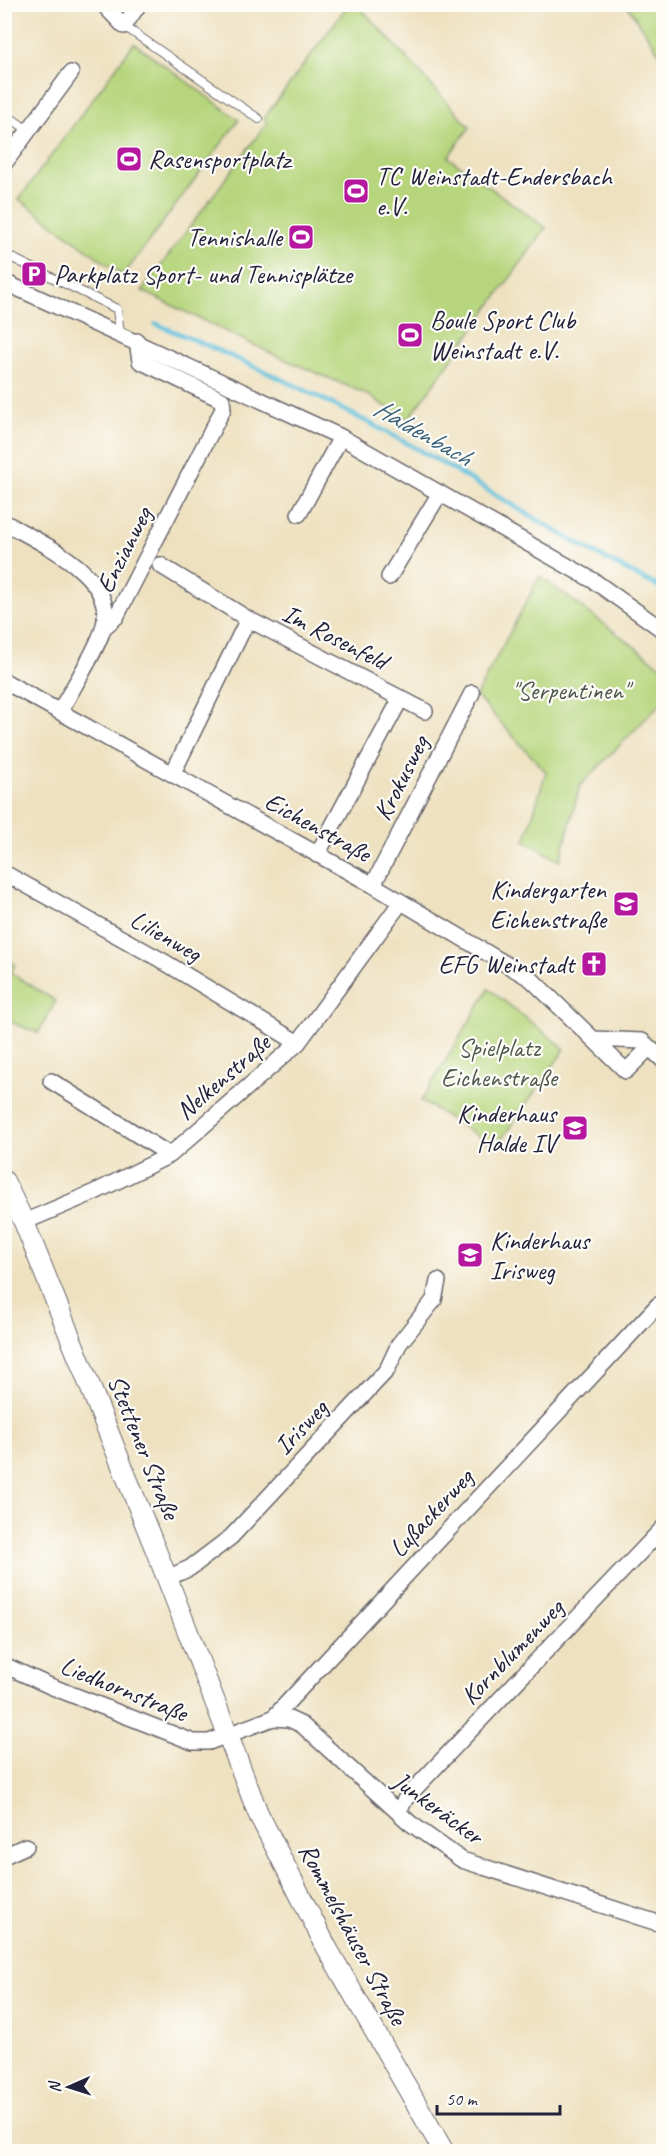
<svg xmlns="http://www.w3.org/2000/svg" width="668" height="2156" viewBox="0 0 668 2156" font-family="Caveat,sans-serif">
	<rect width="100%" height="100%" fill="#fdfcf7"/>
	<filter id="ink" filterUnits="userSpaceOnUse"><feTurbulence type="fractalNoise" baseFrequency=".0167" numOctaves="2"/><feDisplacementMap in="SourceGraphic" scale="12" xChannelSelector="R" yChannelSelector="G"/><feConvolveMatrix kernelMatrix="1 2 1 2 8 2 1 2 1" color-interpolation-filters="sRGB"/></filter>
	<filter id="wash" filterUnits="userSpaceOnUse"><feTurbulence type="fractalNoise" baseFrequency=".008" numOctaves="4" result="noise"/><feDisplacementMap in="SourceGraphic" scale="24" xChannelSelector="R" yChannelSelector="G"/><feGaussianBlur stdDeviation="1.35" result="paint"/><feColorMatrix in="noise" values="0 0 0 0 0 0 0 0 0 0 0 0 0 0 0 0 0 1.4 0 .05"/><feComposite in="paint" operator="in"/></filter>
	<g filter="url(#wash)">
		<rect width="100%" height="100%" fill="#eee1c0"/>
		<path fill="#b6d57c" stroke="#6c7c5c" stroke-width="1.5" d="M348 5H358L470 127 448 157 546 228 408 420 366 394 279 357 142 291 267 123 264 118Z
			M627 5H663V59Z
			M134 43 239 120 123 276 19 199Z
			M540 576 663 668V701L580 786 560 861 525 841 546 772 476 696Z
			M4 958 15 964 11 973 56 1001 38 1033 5 1020Z
			M489 989 565 1049 496 1147 421 1101Z"/>
		<g fill="none" stroke-linecap="round" stroke-linejoin="round">
			<path stroke="#59bcd8" stroke-width="5" d="M156 324C244 360 331 401 414 447 498 494 577 548 664 589"/>
		</g>
	</g>
	<g filter="url(#ink)">
		<g fill="none" stroke-linecap="round" stroke-linejoin="round">
			<defs>
				<path id="service" d="M124 26 259 119
					M4 113 29 131
					M4 254 117 309 120 334"/>
				<path id="minor" d="M103 4 124 26 139 4
					M4 164 71 73
					M4 282 341 437 594 581 664 631
					M299 514 341 437
					M4 522C40 543 120 576 103 629 95 654 73 687 60 711
					M160 565 248 619 425 711
					M389 577 440 493
					M103 628 116 617 223 409 222 400 140 361 137 341
					M4 681 373 885 531 979 593 1039 642 1041 664 1061
					M173 773 248 619
					M317 855 401 698
					M8 875 161 960 298 1043
					M373 885 472 693
					M593 1039 626 1071 649 1048
					M51 1081 170 1155
					M24 1222 97 1191 170 1155 298 1043 401 902
					M167 1578 190 1568 231 1537 387 1370 399 1344 434 1300 438 1281
					M4 1665 50 1686 193 1742H209L273 1718 658 1305
					M273 1718 289 1719 302 1725 410 1823 462 1860 664 1925
					M398 1812 406 1798 664 1527
					M4 1856 26 1846"/>
				<path id="tertiary" d="M4 1181 24 1222 167 1578 258 1813 327 1948 444 2152"/>
			</defs>
			<use href="#service" stroke="#69656a" stroke-width="10"/>
			<use href="#minor" stroke="#69656a" stroke-width="18"/>
			<use href="#tertiary" stroke="#69656a" stroke-width="22"/>
			<use href="#service" stroke="#fff" stroke-width="8"/>
			<use href="#minor" stroke="#fff" stroke-width="15"/>
			<use href="#tertiary" stroke="#fff" stroke-width="20"/>
		</g>
	</g>
	<defs>
		<symbol id="stadium-square" viewBox="-11 -11 22 22"><rect x="-9" y="-9" width="18" height="18" rx="4" fill="#b5179e" stroke="#fdfcf7"/><path d="M0-5a6.5 5 0 1 0 0 10a6.5 5 0 1 0 0-10ZM-3.5-1.8h7v3.6h-7Z" fill="#fff"/></symbol>
		<symbol id="parking-square" viewBox="-11 -11 22 22"><rect x="-9" y="-9" width="18" height="18" rx="4" fill="#b5179e" stroke="#fdfcf7"/><path d="M-3.5-5.5H1a3.5 3.5 0 0 1 0 7H-1V5.5H-3.5ZM-1-3.4V-.6H.8a1.4 1.4 0 0 0 0-2.8Z" fill="#fff"/></symbol>
		<symbol id="school-square" viewBox="-11 -11 22 22"><rect x="-9" y="-9" width="18" height="18" rx="4" fill="#b5179e" stroke="#fdfcf7"/><path d="M0-5L7-2L0 1L-7-2ZM-4 1L0 2.5L4 1V4Q0 6-4 4Z" fill="#fff"/></symbol>
		<symbol id="church-square" viewBox="-11 -11 22 22"><rect x="-9" y="-9" width="18" height="18" rx="4" fill="#b5179e" stroke="#fdfcf7"/><path d="M-1.2-6h2.4v3.5h3.3v2.4h-3.3V6h-2.4V-.1h-3.3v-2.4h3.3Z" fill="#fff"/></symbol>
	</defs>
	<g fill-rule="evenodd">
		<use href="#stadium-square" x="114" y="144" width="30" height="30"/>
		<use href="#stadium-square" x="341" y="176" width="30" height="30"/>
		<use href="#stadium-square" x="286" y="222" width="30" height="30"/>
		<use href="#parking-square" x="19" y="259" width="30" height="30"/>
		<use href="#stadium-square" x="395" y="320" width="30" height="30"/>
		<use href="#school-square" x="611" y="889" width="30" height="30"/>
		<use href="#church-square" x="579" y="949" width="30" height="30"/>
		<use href="#school-square" x="560" y="1113" width="30" height="30"/>
		<use href="#school-square" x="455" y="1240" width="30" height="30"/>
	</g>
	<g text-anchor="middle" dominant-baseline="central" stroke-width="4.5" stroke-linejoin="round" paint-order="stroke">
		<g font-size="26" fill="#22223b" stroke="#fdfcf7" text-anchor="start">
			<text x="148" y="159">Rasensportplatz</text>
			<text x="376" y="176">TC Weinstadt-Endersbach<tspan x="376" dy="30">e.V.</tspan></text>
			<text x="282" y="237" text-anchor="end">Tennishalle</text>
			<text x="54" y="274">Parkplatz Sport- und Tennisplätze</text>
			<text x="430" y="320">Boule Sport Club<tspan x="430" dy="30">Weinstadt e.V.</tspan></text>
			<text x="606" y="889" text-anchor="end">Kindergarten<tspan x="606" dy="30">Eichenstraße</tspan></text>
			<text x="574" y="964" text-anchor="end">EFG Weinstadt</text>
			<text x="556" y="1113" text-anchor="end">Kinderhaus<tspan x="556" dy="30">Halde IV</tspan></text>
			<text x="490" y="1240">Kinderhaus<tspan x="490" dy="30">Irisweg</tspan></text>
		</g>
		<g font-size="26" fill="#22223b" stroke="#fdfcf7">
			<text transform="translate(124 550) rotate(-63)">Enzianweg</text>
			<text transform="translate(335 637) rotate(27)">Im Rosenfeld</text>
			<text transform="translate(401 778) rotate(-63)">Krokusweg</text>
			<text transform="translate(318 827) rotate(29)">Eichenstraße</text>
			<text transform="translate(166 936) rotate(30)">Lilienweg</text>
			<text transform="translate(223 1077) rotate(-41)">Nelkenstraße</text>
			<text transform="translate(301 1427) rotate(-47)">Irisweg</text>
			<text transform="translate(144 1447) rotate(68)">Stettener Straße</text>
			<text transform="translate(431 1513) rotate(-47)">Lußackerweg</text>
			<text transform="translate(512 1652) rotate(-46)">Kornblumenweg</text>
			<text transform="translate(124 1689) rotate(22)">Liedhornstraße</text>
			<text transform="translate(438 1808) rotate(36)">Junkeräcker</text>
			<text transform="translate(353 1934) rotate(62)">Rommelshäuser Straße</text>
		</g>
		<g font-size="26" fill="#4e584e" stroke="#fdfcf7">
			<text x="570" y="690">"Serpentinen"</text>
			<text x="499" y="1047">Spielplatz<tspan x="499" dy="30">Eichenstraße</tspan></text>
		</g>
		<g font-size="27" font-style="italic" fill="#38607a" stroke="#fdfcf7">
			<text transform="translate(423 432) rotate(30)">Haldenbach</text>
		</g>
	</g>
	<rect width="668" height="2156" fill="none" stroke="#fdfcf7" stroke-width="24"/>
	<g transform="translate(69 2087) rotate(267)" stroke="#fdfcf7" stroke-width="4.5" paint-order="stroke">
	<path d="M0-4.5L10 22L0 15L-10 22Z" fill="#22223b"/>
	<text y="-9" font-size="16" font-weight="bold" text-anchor="middle" fill="#22223b">N</text>
	</g>
	<path d="M437 2105v9h123v-9" fill="none" stroke="#22223b" stroke-width="3"/>
	<text x="446" y="2105" font-size="18" fill="#22223b" stroke="#fdfcf7" stroke-width="4.5" paint-order="stroke">50 m</text>
</svg>
